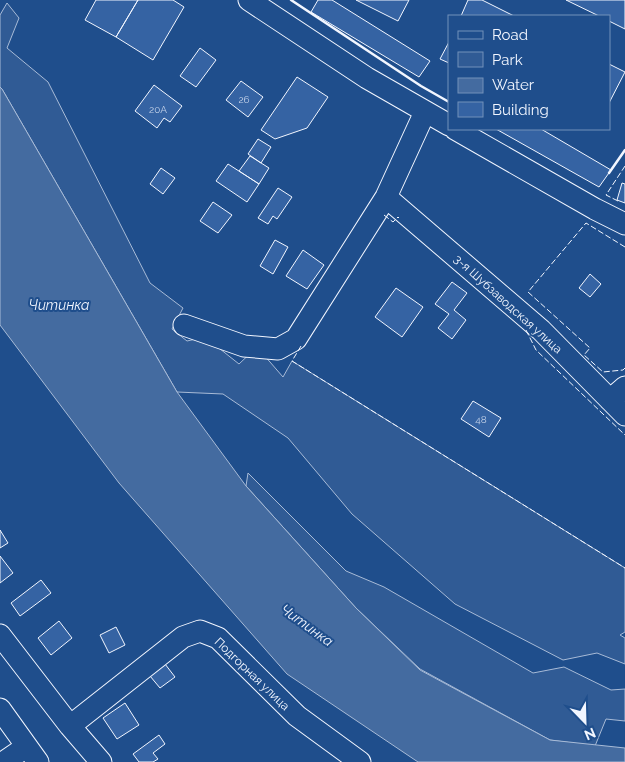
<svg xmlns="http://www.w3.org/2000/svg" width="625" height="762" viewBox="0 0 625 762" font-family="Raleway,sans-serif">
	<rect width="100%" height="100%" fill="#1f4e8c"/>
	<path fill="#305b95" stroke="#a8bbd7" d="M7 3 19 18 7 48 48 82 150 283 183 308 172 329 187 341 205 337 239 364 257 347 283 377 292 361 625 568V632L620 635 625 638V664L597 653 563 660 455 604 352 514 288 438 223 394 177 392 2 89 0 87V15Z
		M248 473 346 571 384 587 533 673 564 667 611 690 625 689V721L606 719 595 746 550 740 420 669 356 608 246 486Z"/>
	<path fill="#446ba0" stroke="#a8bbd7" d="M0 87 2 89 177 392 246 486 356 608 420 670 550 740 625 748V762H418L287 674 119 483 0 325Z"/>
	<path fill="#3563a3" stroke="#f2f6ff" d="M96 0H138L116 37 85 20Z
		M138 0H173L184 7 153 60 116 37Z
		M318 0H332L430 61 419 77 311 12Z
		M356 0H409L398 21Z
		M468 0H482L514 16H461Z
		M566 0H625V29L609 21V16H599Z
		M449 42V63L440 59Z
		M200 48 216 60 196 87 180 76Z
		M609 64 625 72 609 103Z
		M297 77 328 97 307 128 275 139 261 130Z
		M241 81 263 97 248 117 226 100Z
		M154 85 182 106 170 122 164 118 157 128 135 111Z
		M496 129H541L611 170 599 187Z
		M258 139 271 147 261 163 248 154Z
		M250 156 269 168 259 184 239 171Z
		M228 164 259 184 247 202 216 181Z
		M161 168 175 178 163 194 150 184Z
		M622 183 625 184V203L617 200Z
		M278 188 292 197 277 219 273 216 268 224 258 218Z
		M213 202 232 215 218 233 200 221Z
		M275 240 288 247 273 274 260 266Z
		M303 250 324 265 307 289 286 276Z
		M590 274 601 284 590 297 579 288Z
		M452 282 467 293 454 310 466 320 452 339 438 328 449 314 435 304Z
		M396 288 423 307 402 337 375 317Z
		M473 401 501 418 489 437 461 419Z
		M0 530 8 543 0 548Z
		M0 556 13 573 0 583Z
		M41 580 51 593 20 616 11 603Z
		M59 621 72 638 51 655 38 638Z
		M116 627 125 645 109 653 100 635Z
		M165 664 175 677 160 688 150 676Z
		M125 703 139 725 117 739 103 718Z
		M159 735 165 744 153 753 158 759 153 762H139L133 754Z"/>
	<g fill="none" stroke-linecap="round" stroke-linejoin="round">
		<defs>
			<path id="minor" d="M249 0 367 78 449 125
				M455 129 595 209 625 224
				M386 197 541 330 625 415
				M184 325 244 346 278 349 296 339 386 197 425 112
				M610 400 625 387
				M0 635 70 726 101 762
				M0 709 38 762
				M70 726 183 637 200 631 218 638 297 716 360 762
				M4 762 26 747"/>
		</defs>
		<use href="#minor" stroke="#f2f6ff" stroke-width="23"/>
		<use href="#minor" stroke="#1f4e8c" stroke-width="21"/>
		<path stroke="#f2f6ff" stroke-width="1" stroke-dasharray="6 2.5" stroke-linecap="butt" d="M618 201 606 195 625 166
			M384 215 393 222 398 217 399 218
			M625 247 586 223 528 292 590 348 584 355 603 372 623 370 625 368
			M526 330 536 350 625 435
			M301 346 292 361 625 568"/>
		<path stroke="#f2f6ff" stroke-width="2.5" d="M291 0 421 86 449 102
			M609 173 625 150"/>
	</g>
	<g text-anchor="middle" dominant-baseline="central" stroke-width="4" stroke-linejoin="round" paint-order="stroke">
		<g font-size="10" fill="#c3d1e8">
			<text x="244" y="99">26</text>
			<text x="158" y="109">20А</text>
			<text x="481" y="419">48</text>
		</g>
		<g font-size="12" fill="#f2f6ff" stroke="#1f4e8c">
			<text transform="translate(508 304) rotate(42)">3-я Шубзаводская улица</text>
			<text transform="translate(252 674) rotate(44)">Подгорная улица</text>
		</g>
		<g font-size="14" font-style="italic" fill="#f2f6ff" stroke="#1f4e8c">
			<text x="59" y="305">Читинка</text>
			<text transform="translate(307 625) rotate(36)">Читинка</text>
		</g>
	</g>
	<rect x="448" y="15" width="162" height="115" fill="#1f4e8c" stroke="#7391ba"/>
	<rect x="458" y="31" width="25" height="8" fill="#1f4e8c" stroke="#7391ba"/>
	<text x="492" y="40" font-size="15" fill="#f2f6ff">Road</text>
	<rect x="458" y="52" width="25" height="15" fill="#305b95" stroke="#7391ba"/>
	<text x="492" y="65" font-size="15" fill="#f2f6ff">Park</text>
	<rect x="458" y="78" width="25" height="15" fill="#446ba0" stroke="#7391ba"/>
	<text x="492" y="90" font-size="15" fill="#f2f6ff">Water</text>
	<rect x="458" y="102" width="25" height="15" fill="#3563a3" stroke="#7391ba"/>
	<text x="492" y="115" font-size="15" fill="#f2f6ff">Building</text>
	<g transform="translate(585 722) rotate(157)" stroke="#1f4e8c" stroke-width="4" paint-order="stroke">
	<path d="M0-4L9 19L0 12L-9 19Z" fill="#f2f6ff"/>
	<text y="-8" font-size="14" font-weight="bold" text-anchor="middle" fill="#f2f6ff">N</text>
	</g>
</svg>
